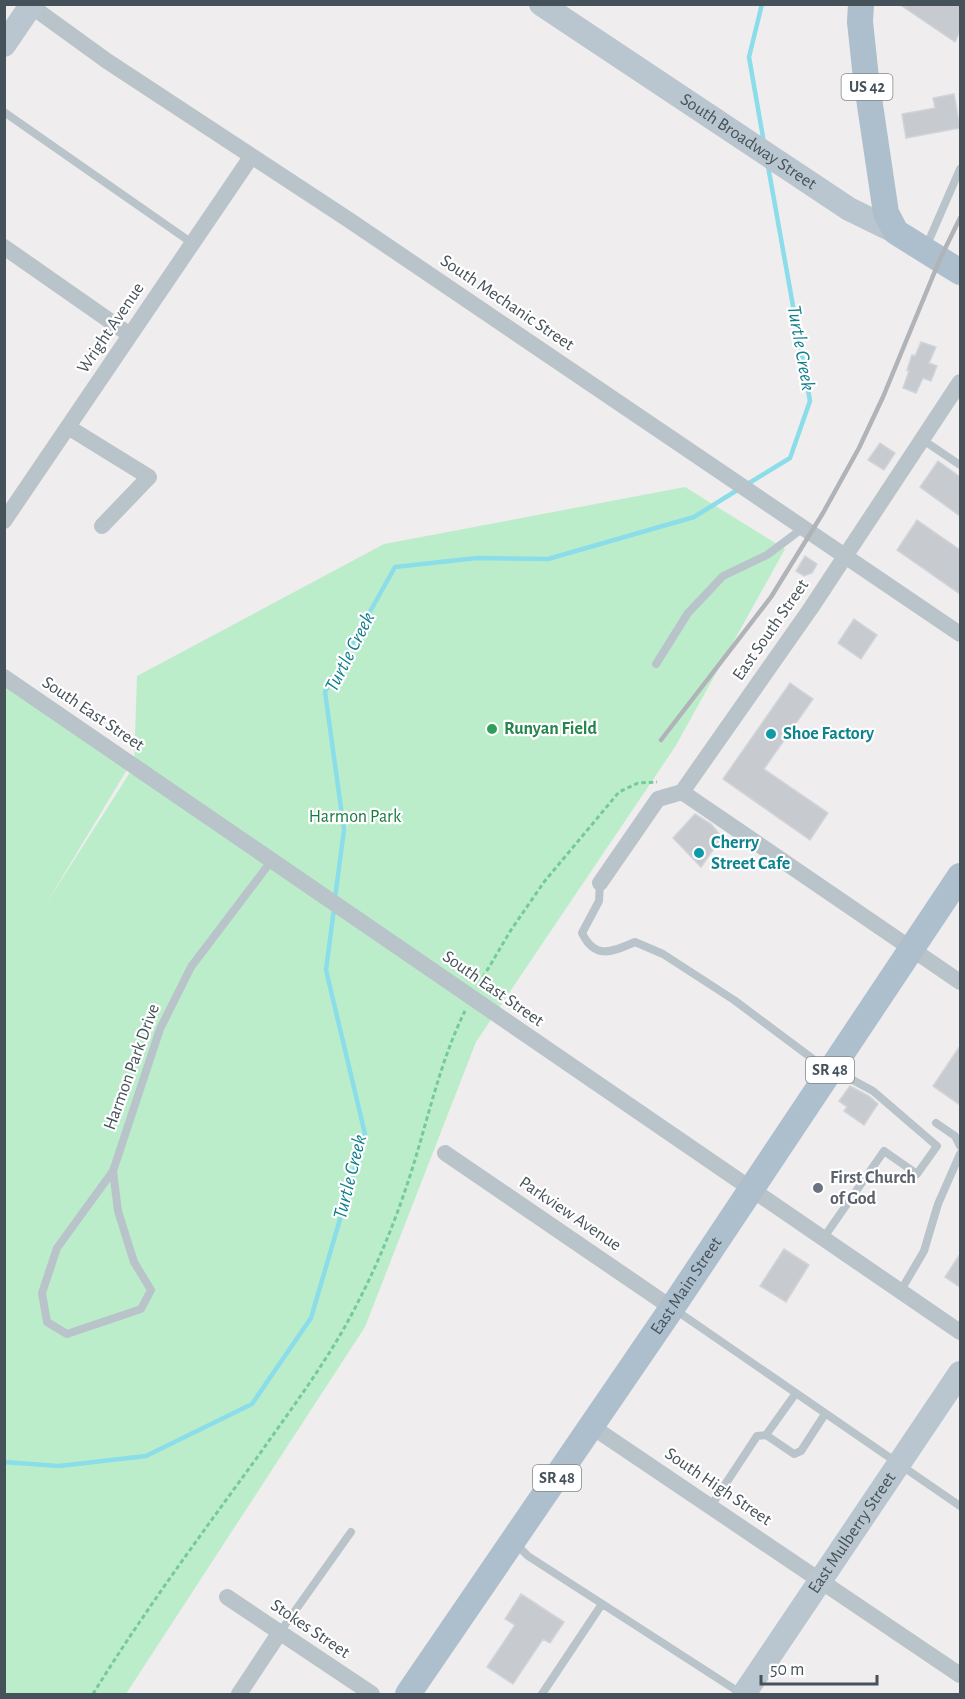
<svg xmlns="http://www.w3.org/2000/svg" width="965" height="1699" viewBox="0 0 965 1699" font-family="'Alegreya Sans',sans-serif">
	<rect width="100%" height="100%" fill="#f0edee"/>
	<path fill="#bcedcb" d="M685 487 785 549 675 747 476 1042 365 1327 126 1694H5L4 677 131 763 46 904 134 766 137 676 384 544Z"/>
	<g fill="none" stroke-linecap="round" stroke-linejoin="round">
		<path stroke="#8adde9" stroke-width="4.5" d="M762 4 749 57 764 143
			M746 485 790 458 810 401 768 166
			M335 898 344 830 325 692 395 567 477 558 548 559 694 517 739 489
			M4 1462 59 1466 146 1456 252 1404 311 1318 365 1134 326 970 334 909"/>
	</g>
	<path fill="#c7cbd0" stroke="#d1d4d9" stroke-width="1.5" d="M899 4H960V31L955 42Z
		M954 94 960 128 906 138 902 114 935 108 933 98Z
		M921 342 936 347 929 363 937 366 931 381 923 378 916 393 903 388 909 371 907 370 912 355 915 356Z
		M880 443 895 453 884 470 868 460Z
		M938 461 960 477V516L920 487Z
		M917 520 960 550V594L897 550Z
		M805 556 817 564 812 573 804 576 796 571Z
		M854 619 877 635 861 659 838 643Z
		M790 683 813 699 764 769 828 813 810 840 723 779Z
		M695 814 711 824 722 837 701 867 673 838Z
		M960 1046V1105L933 1086Z
		M850 1086 869 1096 878 1104 864 1125 844 1111 847 1107 839 1101Z
		M784 1249 809 1265 786 1302 760 1286Z
		M960 1254V1287L945 1277Z
		M521 1594 564 1622 550 1643 543 1639 513 1684 487 1667 515 1625 505 1619Z"/>
	<g fill="none" stroke-linecap="round" stroke-linejoin="round">
		<path stroke="#75ca99" stroke-width="3" stroke-dasharray="4.5 3" stroke-linecap="butt" d="M479 984 511 930 544 882 619 792 638 783 657 782
			M93 1694C144 1611 203 1532 261 1452 294 1405 331 1356 357 1304 382 1256 402 1204 417 1153 431 1106 443 1055 465 1011"/>
		<path stroke="#b9c3ca" stroke-width="8" d="M4 112 192 243
			M926 247 960 169
			M923 440 960 465
			M656 664 688 613 723 576 767 555 803 528
			M600 883 599 901 582 933C595 960 612 952 635 942L663 954 734 1000 829 1071 849 1078 873 1091 937 1146 917 1174 884 1151 822 1240
			M936 1123 955 1136 960 1146
			M113 1171 118 1211 134 1262 151 1290 141 1309 67 1334 47 1322 42 1293 57 1248 113 1171 160 1029 191 967 272 860
			M900 1292 924 1251 938 1204 960 1154
			M674 1309 960 1506
			M766 1435 796 1393
			M711 1506 757 1436 766 1435 794 1454 801 1451 825 1414
			M514 1542 528 1556 742 1694
			M280 1632 351 1532
			M542 1694 602 1604"/>
		<path stroke="#b9c3ca" stroke-width="16" d="M31 6 107 61 349 220 960 634
			M4 247 130 335
			M68 427 149 477 102 526
			M4 521 251 157
			M4 677C323 895 640 1116 960 1332
			M682 792 960 982
			M600 883 658 799 682 792 811 608 960 382
			M445 1153 672 1308
			M591 1426 960 1675
			M227 1597 372 1694
			M239 1694 280 1632"/>
		<g stroke="#b9c6cf" stroke-width="24">
			<path id="s1" d="M541 4 849 209 896 232"/>
			<path d="M4 45 32 4"/>
			<path id="s2" d="M744 1694 960 1373"/>
		</g>
		<g stroke="#adbfcc" stroke-width="26">
			<path d="M861 4 860 22 866 78 886 213 896 232 960 272"/>
			<path id="s3" d="M408 1694 672 1308 960 876"/>
		</g>
		<path stroke="#b0b3b8" stroke-width="4.5" d="M661 740 771 597 823 513 859 448 883 397 940 259 960 218"/>
	</g>
	<circle fill="#2e9e5b" stroke="#fff" stroke-width="2" cx="492" cy="729" r="6"/>
	<g fill="#0f9aa8" stroke="#fff" stroke-width="2">
		<circle cx="771" cy="734" r="6"/>
		<circle cx="699" cy="853" r="6"/>
	</g>
	<circle fill="#6b7280" stroke="#fff" stroke-width="2" cx="818" cy="1188" r="6"/>
	<g text-anchor="middle" dominant-baseline="central" stroke-width="4.5" stroke-linejoin="round" paint-order="stroke">
		<g fill="#fff" stroke="#7e868c" stroke-width="1.5">
			<rect x="841.5" y="74" width="51" height="26" rx="4.5"/>
			<rect x="806" y="1057" width="48" height="26" rx="4.5"/>
			<rect x="533" y="1465" width="48" height="26" rx="4.5"/>
		</g>
		<g font-size="16" font-weight="bold" fill="#46525a">
			<text x="867" y="87">US 42</text>
			<text x="830" y="1070">SR 48</text>
			<text x="557" y="1478">SR 48</text>
		</g>
		<g font-size="18" fill="#46525a" stroke="#fff">
			<text stroke="none"><textPath href="#s1" startOffset="249">South Broadway Street</textPath></text>
			<text transform="translate(507 303) rotate(34)">South Mechanic Street</text>
			<text transform="translate(111 328) rotate(-56)">Wright Avenue</text>
			<text transform="translate(771 630) rotate(-55)">East South Street</text>
			<text transform="translate(93 714) rotate(34)">South East Street</text>
			<text transform="translate(493 989) rotate(35)">South East Street</text>
			<text transform="translate(132 1067) rotate(-70)">Harmon Park Drive</text>
			<text transform="translate(570 1214) rotate(34)">Parkview Avenue</text>
			<text stroke="none"><textPath href="#s3" startOffset="494">East Main Street</textPath></text>
			<text transform="translate(718 1487) rotate(34)">South High Street</text>
			<text stroke="none"><textPath href="#s2" startOffset="194">East Mulberry Street</textPath></text>
			<text transform="translate(310 1629) rotate(34)">Stokes Street</text>
		</g>
		<g font-size="18" font-weight="bold" fill="#27864d" stroke="#fff" text-anchor="start">
			<text x="504" y="729">Runyan Field</text>
		</g>
		<g font-size="18" font-weight="bold" fill="#0d838f" stroke="#fff" text-anchor="start">
			<text x="783" y="734">Shoe Factory</text>
			<text x="711" y="843">Cherry<tspan x="711" dy="21">Street Cafe</tspan></text>
		</g>
		<g font-size="18" fill="#197a41" stroke="#fff">
			<text x="355" y="817">Harmon Park</text>
		</g>
		<g font-size="18" font-weight="bold" fill="#5b616d" stroke="#fff" text-anchor="start">
			<text x="830" y="1178">First Church<tspan x="830" dy="21">of God</tspan></text>
		</g>
		<g font-size="20" font-style="italic" fill="#107e8e" stroke="#fff">
			<text transform="translate(801 348) rotate(80)">Turtle Creek</text>
			<text transform="translate(350 652) rotate(-63)">Turtle Creek</text>
			<text transform="translate(350 1177) rotate(-76)">Turtle Creek</text>
		</g>
	</g>
	<rect width="965" height="1699" fill="none" stroke="#46525a" stroke-width="12"/>
	<path d="M761 1675v9h116v-9" fill="none" stroke="#46525a" stroke-width="3"/>
	<text x="770" y="1675" font-size="18" fill="#46525a" stroke="#ffffff" stroke-width="4.5" paint-order="stroke">50 m</text>
</svg>
